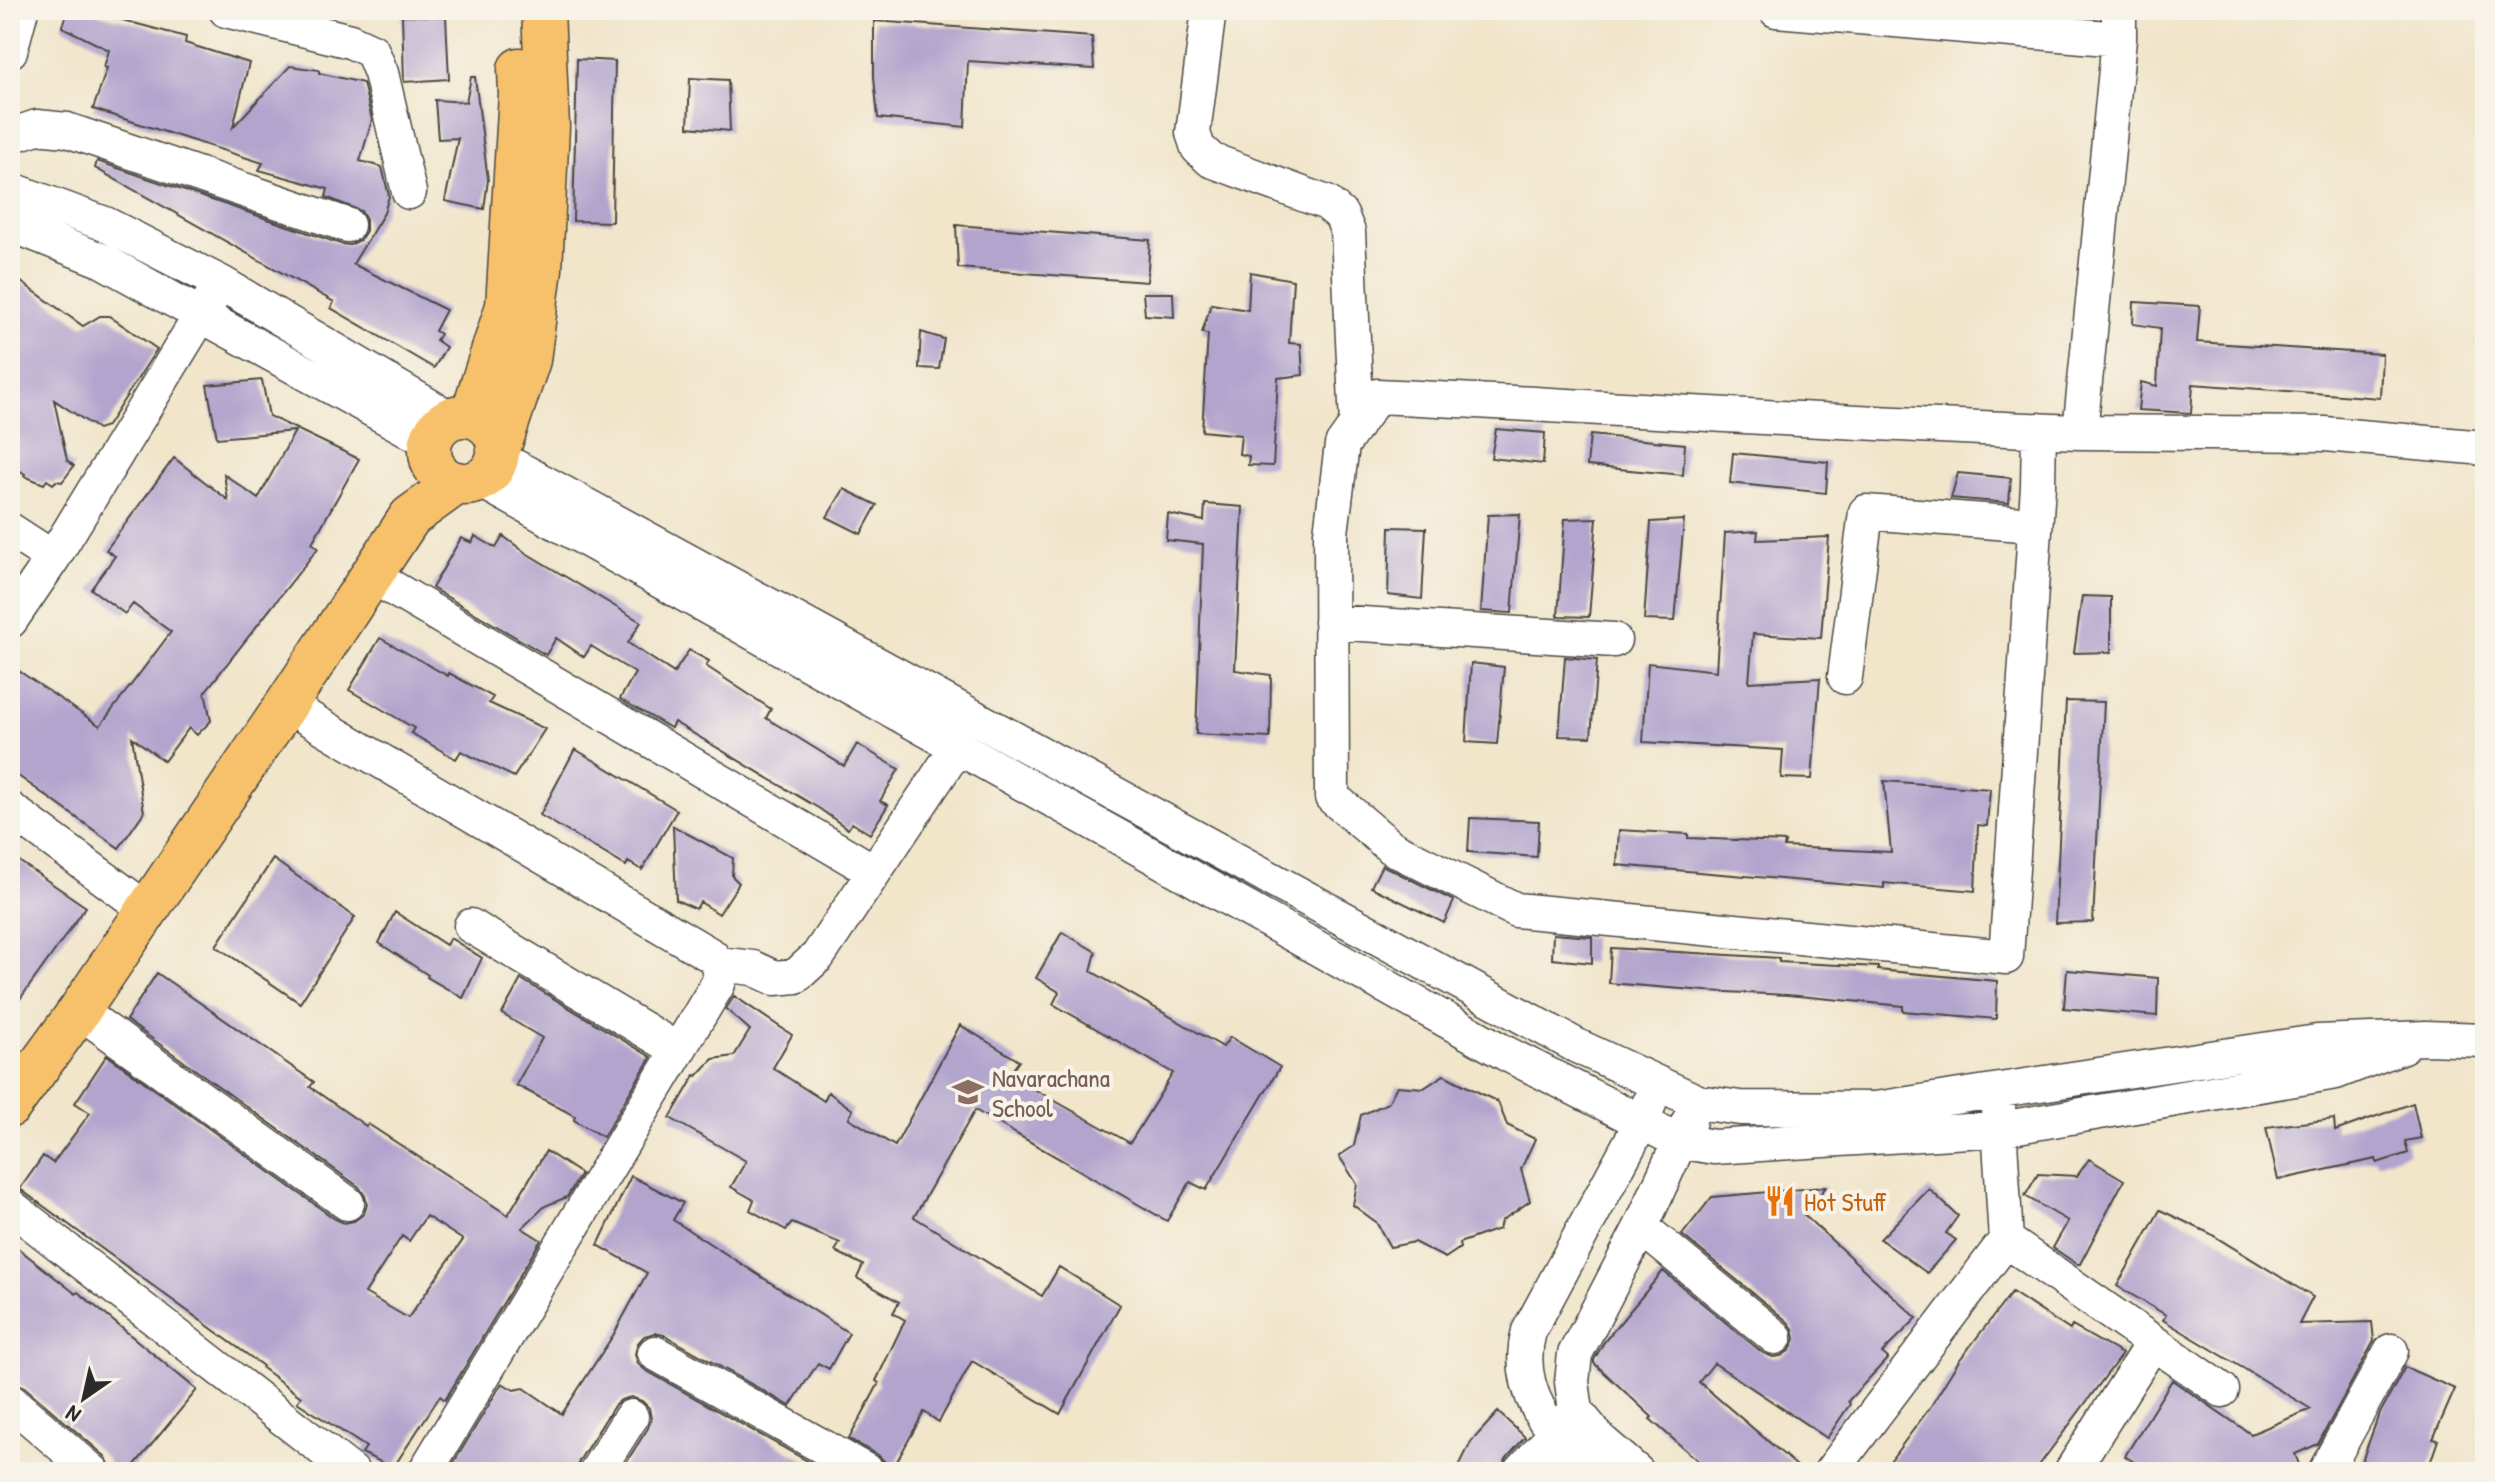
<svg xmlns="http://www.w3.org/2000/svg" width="2495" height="1482" viewBox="0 0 2495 1482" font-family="'Patrick Hand',sans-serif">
	<rect width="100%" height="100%" fill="#f7f3e8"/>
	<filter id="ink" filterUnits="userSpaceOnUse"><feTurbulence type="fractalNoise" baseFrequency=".0125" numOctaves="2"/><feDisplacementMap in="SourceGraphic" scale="16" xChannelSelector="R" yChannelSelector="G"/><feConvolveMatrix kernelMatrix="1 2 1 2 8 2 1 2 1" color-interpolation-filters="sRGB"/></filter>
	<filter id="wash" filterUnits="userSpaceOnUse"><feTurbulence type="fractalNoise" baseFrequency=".006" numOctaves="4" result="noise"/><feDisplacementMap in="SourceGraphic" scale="32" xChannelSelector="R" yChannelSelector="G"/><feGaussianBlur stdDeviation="1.8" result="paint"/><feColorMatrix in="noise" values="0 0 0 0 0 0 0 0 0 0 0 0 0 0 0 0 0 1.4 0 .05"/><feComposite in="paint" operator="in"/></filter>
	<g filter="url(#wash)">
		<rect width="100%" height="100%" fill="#f1e5ca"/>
		<g id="blocks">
			<path fill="#b2a4cd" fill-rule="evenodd" d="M69 10H85L186 37 185 43 249 63 233 127 290 66 319 70V73L363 83 372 120 360 161 382 167 389 196 384 213 353 264 446 310 435 331 440 334 436 340 446 347 434 368 331 308 334 302 95 168 97 161 341 244 350 245 360 240 366 231V220L361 211 326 197 328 189 259 170 263 163 93 109 107 68 104 67 109 50 62 27Z
				M402 15 446 17 449 79 404 82Z
				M874 21 1092 37 1094 69 968 61 965 127 878 118 874 77Z
				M577 59 615 61 612 222 573 221Z
				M471 77H475L488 180 484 209 445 201 458 138 438 139 435 100 466 102Z
				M690 78 728 80 730 131 688 127Z
				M956 225 1150 240 1147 282 958 268Z
				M1250 272 1293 280 1289 343 1301 344 1303 375 1278 378 1273 466 1248 465 1249 456 1239 454 1241 435 1202 431 1208 334 1202 333 1211 304 1248 310Z
				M10 274 83 326 100 316H109L157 349 107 426 98 429 54 400 67 460 74 466 62 482 56 481 53 484 47 480 44 484 24 476 25 474 10 464Z
				M1143 293H1173L1174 317 1145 315Z
				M2134 302 2200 306 2197 342 2382 354 2380 398 2193 384 2191 413 2138 410 2141 382 2157 386 2160 328 2133 324Z
				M921 332 944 339 939 369 919 368Z
				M262 380 269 416 359 459 312 543 318 548 205 692 211 721 197 735 189 728 164 761 132 737 144 812 119 848 10 770V683L19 671 100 726 171 632 133 604 125 614 91 589 115 556 106 550 174 458 228 500 224 474 258 499 295 431 217 438 207 385Z
				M1496 429 1545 433 1543 464 1491 458Z
				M1590 435 1685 444 1683 475 1587 466Z
				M1733 453 1828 462 1826 493 1730 483Z
				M1958 473 2011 478 2009 503 1951 498Z
				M844 489 877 505 861 534 827 517Z
				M1205 504 1243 507 1235 670 1271 675 1270 738 1196 734 1203 544 1166 540 1168 514 1204 521Z
				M1520 514 1512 613 1481 611 1488 515Z
				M1597 518 1589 617 1558 616 1565 519Z
				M1684 520 1675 621 1644 620 1651 522Z
				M1390 527 1426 528 1422 599 1388 595Z
				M1758 531 1757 540 1829 537 1821 638 1753 634 1749 682 1820 678 1812 779 1781 778 1783 750 1643 742 1648 663 1716 671 1725 533Z
				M475 536 496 548 503 536 526 553 641 622 628 643 674 673 689 650 709 661 706 666 771 709 766 718 844 766 857 744 899 769 880 801 888 805 870 834 852 823 848 829 820 809 674 722 671 728 620 699 635 673 591 646 584 657 556 638 546 655 432 588 461 538 472 543Z
				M2082 596 2111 597V652L2074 653Z
				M380 638 448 676 449 673 493 697 489 703 545 729 514 777 461 751 456 759 411 733 414 728 349 690Z
				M1565 657 1597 660 1591 737 1559 736Z
				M1471 663 1504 667 1497 744 1466 742Z
				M2066 701 2104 702 2093 922 2055 923Z
				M575 749 677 810 642 870 628 862 626 866 540 815Z
				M1884 781 1990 789 1987 826 1978 825 1975 891 1884 883V888L1617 865 1619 830 1688 834V838L1785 842 1784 847 1891 852Z
				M1470 818 1539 821 1537 857 1468 852Z
				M673 826 733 858 732 876 739 883 719 914 700 902 696 909 676 900Z
				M10 855 86 907 10 1013Z
				M273 859 355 917 300 1003 216 946Z
				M1382 865 1454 901 1444 923 1371 887Z
				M395 912 446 945 450 938 482 958 463 998 427 977 428 975 379 943Z
				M1062 932 1096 952 1091 971 1223 1047 1230 1037 1280 1067 1206 1190 1190 1182 1167 1221 975 1110 914 1217 1042 1296 1059 1267 1120 1305 1060 1414 972 1361 939 1422 924 1412 891 1472H888L885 1462 878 1455 849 1439 879 1383 876 1381 905 1320 893 1313 899 1302 857 1278 863 1265 835 1251 840 1243 792 1223 786 1230 750 1210 754 1200 731 1187 746 1161 670 1118 695 1075 697 1076 713 1059 734 1056 750 1030 726 1009 734 996 792 1035 773 1068 824 1101 828 1092 853 1110 849 1118 895 1146 960 1025 1019 1061 1009 1075 1130 1143 1173 1073 1053 1004 1059 992 1036 978Z
				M1553 934 1592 937V963L1552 959Z
				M1611 948 1779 958V962L1878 967V970L1997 981 1996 1019 1903 1011V1006L1788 995 1706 991 1609 983Z
				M2067 970 2158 978 2157 1016 2064 1008Z
				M157 973 314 1082 310 1087 366 1126 368 1124 508 1215 546 1151 581 1174 567 1197 545 1206 522 1228 541 1240 445 1400 440 1396 393 1468 362 1453 366 1447 297 1402 301 1397 262 1368 263 1366 20 1189 43 1156 53 1163 90 1113 75 1103 107 1055 335 1219 344 1223 354 1221 364 1214 367 1204 365 1196 359 1187 126 1020ZM426 1216 463 1240 408 1318 365 1293 402 1236 409 1241Z
				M521 979 651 1057 603 1137 574 1120 575 1116 516 1085 542 1038 502 1014Z
				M1444 1075 1498 1102 1507 1125 1535 1139 1521 1169 1530 1201 1501 1221 1499 1229 1459 1243 1460 1248 1445 1258 1414 1242 1390 1247 1376 1222 1353 1205 1357 1184 1339 1156 1354 1146 1361 1115 1388 1103 1397 1086 1424 1088Z
				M2413 1103 2421 1138 2405 1141 2408 1153 2377 1163 2376 1159 2278 1180 2266 1127 2334 1119 2335 1131Z
				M2089 1159 2124 1180 2080 1264H2077L2053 1248 2068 1221 2025 1196 2038 1174 2077 1176Z
				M631 1176 683 1203 673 1220 849 1333 829 1369 818 1363 790 1406 664 1335 654 1333 644 1336 638 1343 635 1354 638 1364 645 1370 827 1472H620L648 1428 651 1419 649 1408 642 1401 631 1397 621 1400 614 1406 579 1461 576 1472H448L502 1383 514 1390 524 1388 562 1414 614 1334 647 1273 598 1245Z
				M1826 1187 1804 1215 1917 1318 1882 1353 1888 1358 1848 1401 1850 1404 1827 1438 1714 1363 1699 1382 1804 1472H1711L1650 1419 1652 1417 1594 1363V1360L1604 1342 1663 1271 1763 1353 1773 1357 1781 1356 1790 1350 1795 1339 1793 1329 1788 1322 1682 1235 1712 1197Z
				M1929 1189 1958 1216 1946 1233 1956 1240 1927 1273 1880 1239Z
				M2160 1210 2209 1233 2313 1297 2299 1324 2372 1322 2374 1341 2318 1444 2295 1454 2302 1472H2150L2125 1456 2172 1380 2251 1434 2311 1409 2163 1320 2166 1315 2117 1286Z
				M10 1242 76 1294 78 1292 197 1390 129 1472H112L106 1457 23 1386 10 1382Z
				M2012 1292 2070 1330 2072 1326 2122 1354 2034 1472H1882L1931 1406 1958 1362Z
				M2405 1367 2455 1389 2433 1439 2438 1440 2427 1472H2358L2378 1417Z
				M1498 1412 1525 1437 1506 1459 1502 1472H1456L1471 1442Z"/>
		</g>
	</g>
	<g filter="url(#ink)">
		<use href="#blocks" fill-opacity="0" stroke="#494743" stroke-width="2"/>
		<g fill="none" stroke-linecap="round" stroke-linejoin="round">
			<defs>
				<path id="minor" d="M226 10 350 41 372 51 381 73 409 192
					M1209 10 1193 133 1198 148 1211 160 1327 203 1341 215 1348 232 1357 425
					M1776 10 2119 39
					M10 51 21 10
					M10 136 37 127 67 130 347 225
					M10 189 105 224 221 283 451 419
					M10 224 103 261 431 442
					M2039 430 2038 486 2006 957 1516 910 1392 848 1332 797 1331 533 1342 445 1377 396C1611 407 1845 424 2080 432L2325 434 2485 448
					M2080 432 2119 39V10
					M497 457 1577 1046 1698 1102 1740 1108 1875 1109 2317 1042 2426 1038 2485 1040
					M480 480 1505 1053 1679 1141 1714 1147 2000 1129 2336 1072 2403 1046
					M10 530 53 558
					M372 576 873 871
					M10 621 53 558 212 297
					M1331 622 1614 640
					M1845 677 1866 512 2035 525
					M286 705 712 956C720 966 722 971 718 984L425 1472
					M10 809 146 909
					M471 926 678 1050
					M719 964 753 968 775 978 796 976 818 956 957 748
					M79 1011 347 1203
					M1998 1108 2006 1240 2222 1390
					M10 1206 352 1472
					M1641 1227 1775 1337
					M655 1353 868 1472
					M10 1401 93 1472
					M596 1472 631 1417
					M1521 1472 1569 1418
					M1589 1472C1550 1432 1513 1390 1529 1331L1641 1123 1649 1104
					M1637 1472 1600 1440 1576 1411 1572 1382 1575 1354 1641 1227 1689 1121
					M1831 1472 2006 1240
					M2071 1472 2152 1344
					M2325 1472 2391 1351"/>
				<path id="major" d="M430 450a34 34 0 1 1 68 0a34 34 0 1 1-68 0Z
					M471 417 507 306 520 94 519 69
					M498 452 529 360 541 269 548 127 543 10
					M10 1106 79 1011 286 705 410 517 457 483"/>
			</defs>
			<use href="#minor" stroke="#494743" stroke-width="37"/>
			<use href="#major" stroke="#494743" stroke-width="45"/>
			<use href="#minor" stroke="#fff" stroke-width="34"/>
			<use href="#major" stroke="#f6c16b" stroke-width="42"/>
		</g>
	</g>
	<defs>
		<symbol id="school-bare" viewBox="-9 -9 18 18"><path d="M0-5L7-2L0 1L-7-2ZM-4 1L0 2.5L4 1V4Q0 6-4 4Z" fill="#8d6e63" stroke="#f7f3e8" stroke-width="2.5" paint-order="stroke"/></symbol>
		<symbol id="restaurant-bare" viewBox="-9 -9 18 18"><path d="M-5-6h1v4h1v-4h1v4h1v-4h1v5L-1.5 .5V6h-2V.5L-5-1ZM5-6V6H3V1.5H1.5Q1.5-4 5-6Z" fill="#e8710a" stroke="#f7f3e8" stroke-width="2.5" paint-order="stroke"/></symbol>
	</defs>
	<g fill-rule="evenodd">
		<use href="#school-bare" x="946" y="1070" width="44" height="44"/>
		<use href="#restaurant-bare" x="1758" y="1179" width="44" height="44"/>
	</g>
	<g text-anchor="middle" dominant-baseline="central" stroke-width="8" stroke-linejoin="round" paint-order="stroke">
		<g font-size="26" fill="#785e54" stroke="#f7f3e8" text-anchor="start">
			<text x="992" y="1077">Navarachana<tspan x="992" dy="30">School</tspan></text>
		</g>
		<g font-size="26" fill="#c56008" stroke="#f7f3e8" text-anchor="start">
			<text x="1804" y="1201">Hot Stuff</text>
		</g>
	</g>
	<rect width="2495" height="1482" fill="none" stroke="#f7f3e8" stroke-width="40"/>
	<g transform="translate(84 1398) rotate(214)" stroke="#f7f3e8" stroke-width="6" paint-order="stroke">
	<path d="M0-6L14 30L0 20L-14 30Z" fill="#2b2b2b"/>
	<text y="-12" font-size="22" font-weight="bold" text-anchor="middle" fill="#2b2b2b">N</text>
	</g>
</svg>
